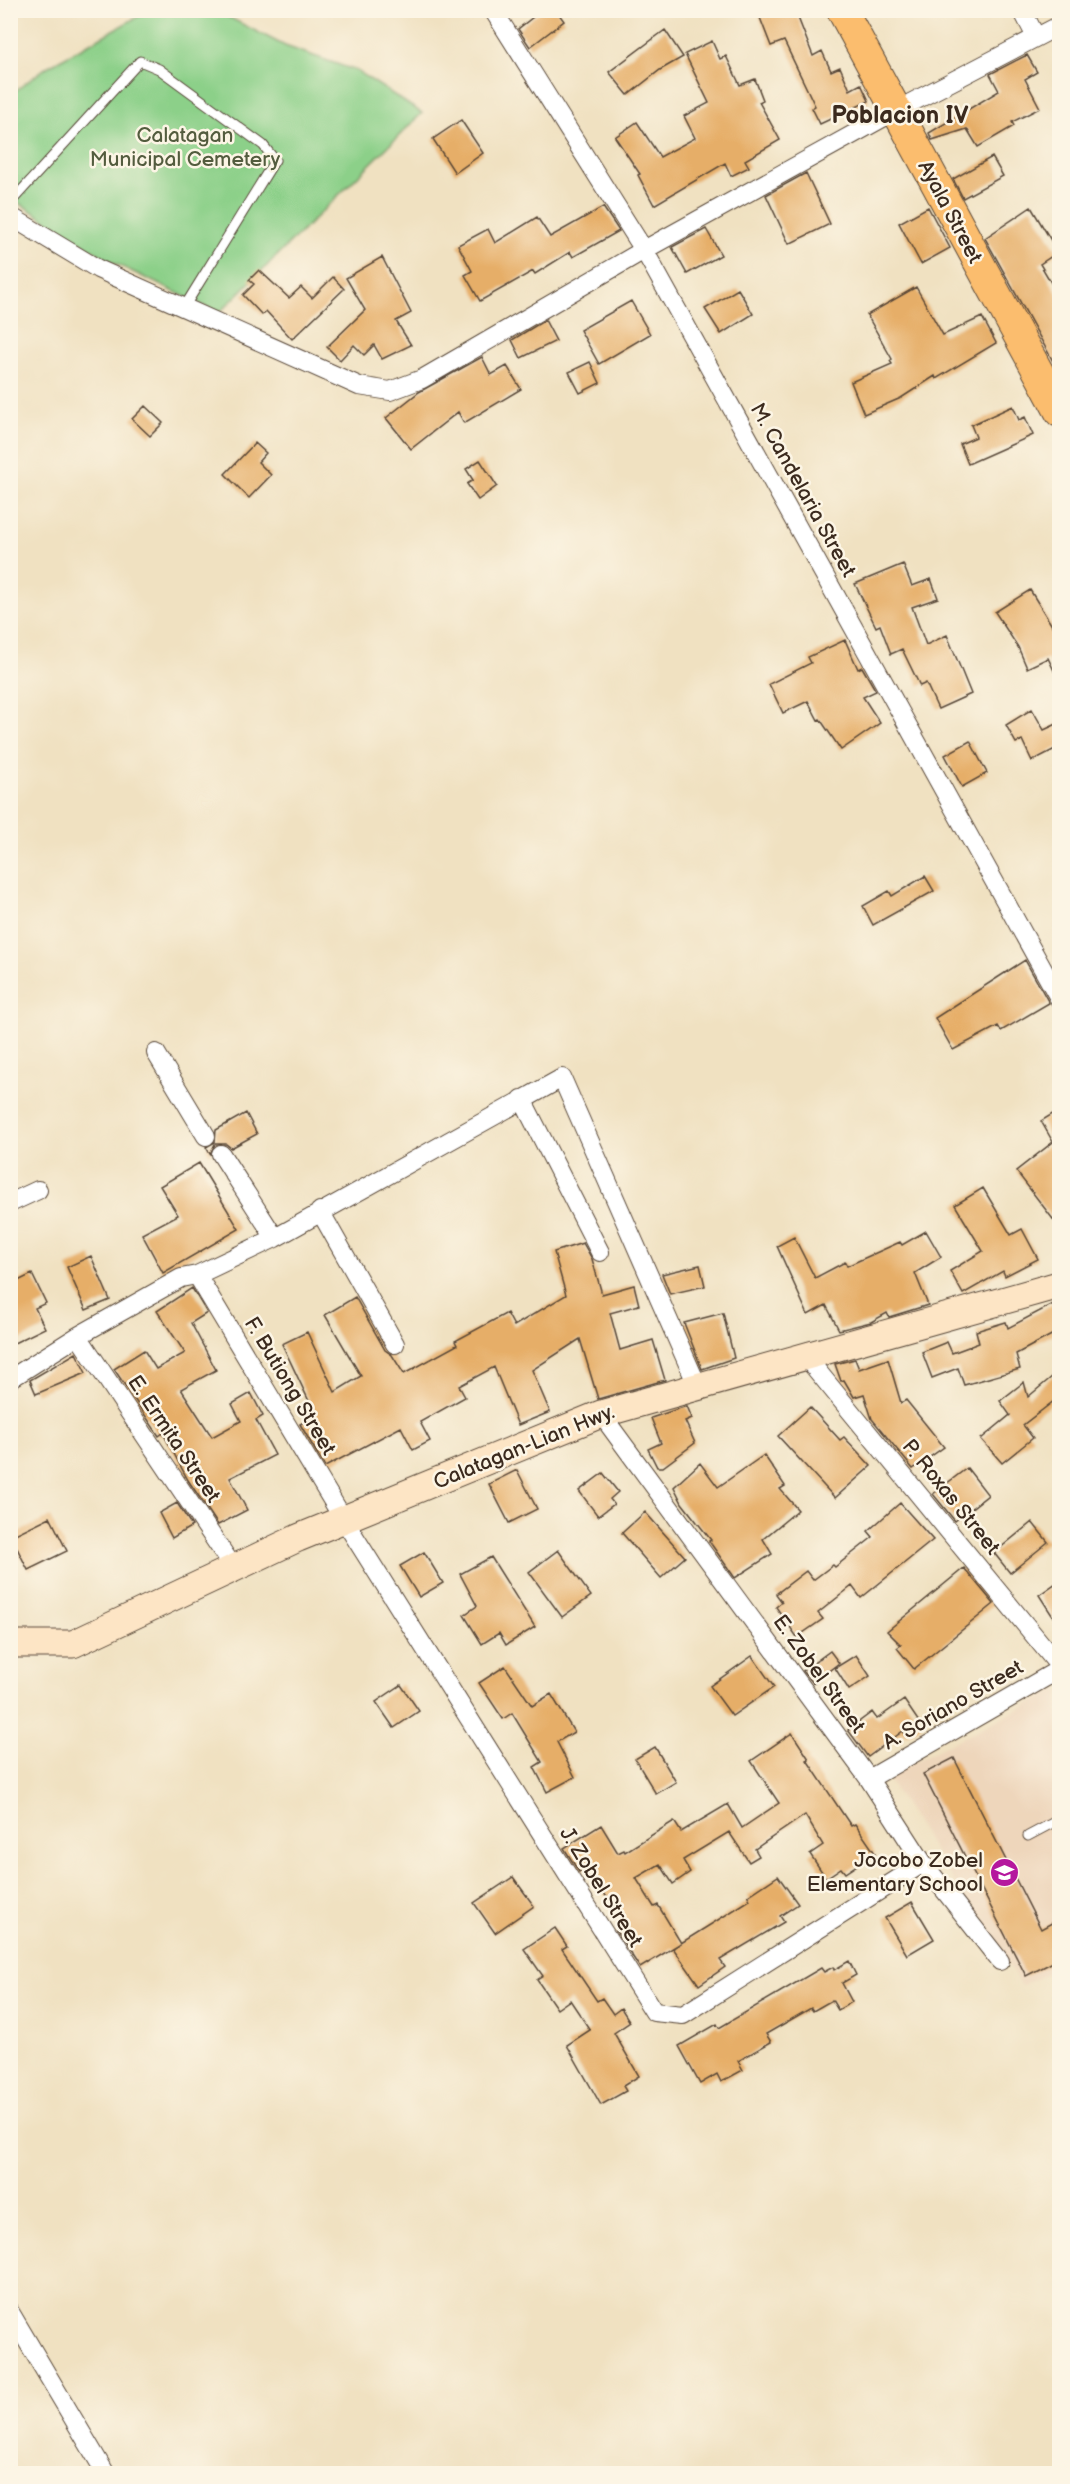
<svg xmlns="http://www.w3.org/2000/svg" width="1070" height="2484" viewBox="0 0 1070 2484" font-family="'Balsamiq Sans',sans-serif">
	<rect width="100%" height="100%" fill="#fcf5e5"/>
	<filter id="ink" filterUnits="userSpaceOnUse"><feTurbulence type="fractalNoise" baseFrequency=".0167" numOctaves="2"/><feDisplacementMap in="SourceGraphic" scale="12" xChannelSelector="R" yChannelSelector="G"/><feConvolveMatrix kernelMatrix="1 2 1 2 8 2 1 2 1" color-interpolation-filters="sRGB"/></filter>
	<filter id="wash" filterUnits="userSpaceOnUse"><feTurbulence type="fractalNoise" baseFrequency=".008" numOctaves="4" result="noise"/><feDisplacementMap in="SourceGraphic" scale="24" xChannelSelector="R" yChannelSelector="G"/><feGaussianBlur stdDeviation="1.35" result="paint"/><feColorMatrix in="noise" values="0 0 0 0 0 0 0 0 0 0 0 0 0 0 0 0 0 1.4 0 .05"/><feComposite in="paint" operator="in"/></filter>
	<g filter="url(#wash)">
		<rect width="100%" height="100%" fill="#f0e1c1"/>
		<path fill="#eed6bb" d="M1059 1689V1967L1022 1986 886 1776Z"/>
		<path fill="#8cd089" stroke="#647d54" stroke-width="1.5" d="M148 11H217L285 46 357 71 422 113 219 313 110 261 11 198V94L47 67Z"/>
		<g id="blocks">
			<path fill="#e6ae68" d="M542 10H556L564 21 530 47 518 29Z
				M757 10H795L813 56 822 51 831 71 840 67 850 90 861 84 869 101 820 124 812 108 815 106 784 41 771 46Z
				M665 30 683 57 660 70 628 95 609 72Z
				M712 41 720 59 726 56 740 85 755 79 763 100 759 102 780 140 745 160 749 167 731 176 725 163 654 205 638 175 640 174 615 137 637 122 660 157 695 138 684 116 709 103 685 54Z
				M1027 55 1037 72 1025 79 1040 108 1012 122 1014 126 978 147 967 129 932 140 929 133 999 91 990 74Z
				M461 120 483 153 455 173 433 139Z
				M992 157 1003 176 963 198 953 179Z
				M806 173 830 224 789 244 766 195Z
				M603 207 619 231 573 257 570 252 535 274 533 271 480 301 465 275 472 271 458 245 488 229 495 243 537 217 550 237Z
				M928 207 950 248 921 264 899 223Z
				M1031 207 1058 252 1040 264 1059 296V372L985 238Z
				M706 229 721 255 687 274 672 247Z
				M382 257 411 313 396 321 411 345 382 359 374 345 364 355 354 345 340 360 327 347 365 310 346 278Z
				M259 270 289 298 301 287 312 298 333 277 344 289 292 339 266 311 262 315 243 295 254 284 249 280Z
				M916 287 943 335 982 317 996 343 936 379 935 376 901 398 864 414 851 382 892 364 890 361 892 359 867 315Z
				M738 289 753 314 721 334 705 309Z
				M631 301 650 334 599 364 580 330Z
				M545 320 556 341 521 358 512 340Z
				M482 357 491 375 507 366 521 389 464 423 458 412 411 449 386 418 419 392Z
				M590 362 600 383 580 393 569 372Z
				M145 406 163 423 150 436 132 419Z
				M1013 406 1019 420 1025 417 1033 435 968 464 960 444 976 437 971 425Z
				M255 443 266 453 258 462 271 475 249 498 225 474Z
				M480 460 497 486 478 500 467 484 473 480 466 469Z
				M903 564 912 586 931 579 938 598 912 607 926 645 947 635 971 694 938 709 926 683 920 686 902 649 891 654 880 625 876 627 855 584Z
				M1030 590 1059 637V681L1048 658 1027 668 1018 647 995 612Z
				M845 640 858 669 862 667 876 691 863 697 880 723 841 750 820 719 818 720 808 701 783 713 769 684 811 663 808 657Z
				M1032 709 1044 730 1059 723V747L1032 761 1022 740 1016 743 1006 725Z
				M970 741 987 773 962 787 945 755Z
				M925 876 934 891 873 925 863 906 889 891 892 896Z
				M1025 960 1049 1003 1001 1031 998 1026 953 1050 935 1018Z
				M1059 1110V1227L1016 1171 1053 1142 1041 1121Z
				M246 1113 257 1134 231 1148 226 1144H215L210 1154 206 1147 215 1142 216 1130Z
				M199 1163 239 1229 163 1273 142 1234 178 1215 160 1186Z
				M983 1188 1011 1235 1022 1229 1038 1259 1005 1276 1003 1271 963 1294 950 1271 983 1251 955 1205Z
				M926 1231 941 1257 915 1273 928 1305 889 1317 887 1313 871 1322 839 1330 826 1305 808 1315 777 1246 794 1237 815 1278 845 1262 847 1266 900 1242 902 1245Z
				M583 1243 592 1259 602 1294 634 1285 639 1305 610 1313 620 1350 653 1340 665 1380 598 1399 580 1339 532 1370 550 1412 518 1425 494 1367 459 1386 465 1397 420 1422 430 1441 413 1450 401 1427 325 1467 300 1424 316 1416 282 1344 307 1332 335 1392 361 1376 325 1315 355 1297 385 1350 392 1355 404 1374 457 1345 455 1341 507 1313 514 1326 566 1295 554 1252Z
				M91 1256 110 1300 86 1310 67 1267Z
				M700 1265 705 1286 670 1294 662 1274Z
				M32 1274 46 1303 35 1308 45 1328 10 1345V1285Z
				M192 1288 207 1313 191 1323 216 1370 181 1389 212 1437 241 1421 232 1404 251 1393 263 1416 256 1420 275 1455 230 1478 247 1510 218 1525 188 1480 163 1433 159 1436 114 1369 144 1350 156 1369 185 1353 157 1311Z
				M1059 1301V1331L1016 1354 1020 1369 964 1385 958 1368 932 1378 922 1352 947 1342 952 1353 979 1343 976 1331 1006 1322 1008 1328Z
				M723 1313 734 1358 702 1369 684 1323Z
				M76 1353 86 1373 36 1394 30 1380Z
				M855 1359 859 1369 888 1359 901 1403 906 1400 944 1447 913 1469 872 1419 864 1394 854 1397 844 1380 841 1381 835 1364Z
				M1059 1371V1397L1023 1425 1033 1438 1002 1463 981 1439 1010 1415 1000 1401 1024 1382 1028 1397Z
				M687 1406 692 1418 685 1421 695 1443 663 1467H657L648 1449 661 1443 651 1418Z
				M810 1407 840 1440 844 1437 871 1466 835 1498 778 1436Z
				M764 1455 785 1486 780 1489 798 1510 763 1539 772 1554 735 1578 709 1541 711 1540 682 1503 674 1487 700 1463 718 1487Z
				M967 1468 988 1495 955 1521 933 1494Z
				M517 1470 537 1509 509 1523 489 1484Z
				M603 1473 618 1492 610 1499 614 1504 598 1516 579 1491Z
				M177 1503 192 1526 172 1538 159 1513Z
				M900 1503 933 1540 861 1598 852 1586 818 1613 823 1619 797 1637 776 1607 782 1602 776 1594 806 1571 813 1580 833 1565 835 1567 873 1537 868 1531Z
				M645 1512 685 1557 661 1578 622 1533Z
				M50 1517 67 1551 28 1570 11 1536Z
				M1032 1522 1048 1542 1010 1573 994 1553Z
				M558 1550 591 1596 562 1617 529 1572Z
				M424 1552 443 1583 419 1597 400 1566Z
				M491 1557 535 1627 506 1645 499 1633 482 1644 464 1615 477 1606 460 1574Z
				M964 1568 994 1604 914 1669 897 1648 901 1645 887 1631Z
				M1059 1581V1626L1039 1595Z
				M830 1651 839 1663 813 1683 803 1671Z
				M856 1655 870 1676 849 1690 835 1668Z
				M752 1656 774 1687 732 1716 710 1686Z
				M505 1666 532 1706 551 1694 574 1732 557 1742 575 1777 547 1792 534 1767 542 1762 512 1713 503 1719 479 1683Z
				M401 1685 419 1711 394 1728 376 1702Z
				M904 1700 921 1725 906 1735 903 1731 868 1757 848 1730 872 1712 877 1719Z
				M792 1733 809 1759 807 1760 851 1826 855 1824 875 1853 845 1873 841 1868 826 1878 810 1854 823 1845 805 1815 755 1849 759 1856 749 1862 729 1832 683 1860 690 1872 673 1884 660 1864 636 1878 654 1907 658 1905 681 1943 640 1968 616 1931 625 1925 587 1867 579 1872 564 1848 601 1825 618 1853 624 1850 625 1852 674 1821 681 1832 728 1804 742 1828 779 1803 751 1761Z
				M655 1747 676 1782 656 1794 635 1759Z
				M954 1758 1041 1929 1059 1919V1959L1026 1976 923 1774Z
				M778 1876 798 1904 780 1916 784 1922 720 1960 725 1967 699 1985 673 1948 750 1900 748 1896Z
				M513 1877 534 1906 495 1933 474 1903Z
				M912 1902 934 1939 907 1955 885 1918Z
				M555 1928 567 1946 562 1949 597 2001 602 1998 613 2014 621 2008 630 2022 614 2033 639 2076 623 2086 626 2091 601 2105 567 2045 590 2030 570 2000 557 2009 537 1980 543 1976 524 1949Z
				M849 1961 856 1975 842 1983 852 2002 838 2010 832 2000 813 2011 811 2008 766 2034 771 2042 738 2061 743 2070 721 2082 717 2074 700 2084 679 2046 717 2024 719 2028 821 1968 824 1972 833 1967 834 1970Z"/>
		</g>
	</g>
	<g filter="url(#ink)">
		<use href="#blocks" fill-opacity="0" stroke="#564536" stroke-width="1.5"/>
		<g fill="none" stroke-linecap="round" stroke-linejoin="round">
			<defs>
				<path id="service" d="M10 203 140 61 159 69 263 145 275 160 183 309
					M1028 1836 1060 1819"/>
				<path id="minor" d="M493 10 644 250 1060 1000
					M1022 10 1036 37
					M10 216 98 269 359 386 390 391 422 379 644 250 897 110 1060 25
					M156 1053 206 1136
					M522 1099 600 1252
					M221 1154 275 1238
					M10 1203 38 1190
					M320 1211 395 1344
					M197 1275 344 1520 654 2012 683 2015 923 1863
					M78 1336 233 1567
					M806 1357 1060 1667
					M10 1379 78 1336 181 1278 197 1275 275 1238 562 1078 698 1387
					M601 1414 869 1779 923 1863 1000 1961
					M869 1779 1060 1669
					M10 2312 106 2474"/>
				<path id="secondary" d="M10 1644H73L298 1538 601 1414 1055 1286"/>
				<path id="primary" d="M842 10 1060 412"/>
			</defs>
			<use href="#service" stroke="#564536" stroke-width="11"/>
			<use href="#minor" stroke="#564536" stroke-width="20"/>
			<use href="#secondary" stroke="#564536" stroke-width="29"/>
			<use href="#primary" stroke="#564536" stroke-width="32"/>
			<use href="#service" stroke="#fff" stroke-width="9"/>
			<use href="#minor" stroke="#fff" stroke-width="18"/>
			<use href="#secondary" stroke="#fde5c5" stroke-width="27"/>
			<use href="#primary" stroke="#fbbd6e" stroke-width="30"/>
		</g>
	</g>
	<defs>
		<symbol id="school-disc" viewBox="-11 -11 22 22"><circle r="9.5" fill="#b5179e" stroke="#fcf5e5"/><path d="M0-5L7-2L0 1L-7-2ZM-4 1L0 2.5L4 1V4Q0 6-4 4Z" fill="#fff"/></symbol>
	</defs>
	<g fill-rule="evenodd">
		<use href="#school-disc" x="988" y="1856" width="33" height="33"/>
	</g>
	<g text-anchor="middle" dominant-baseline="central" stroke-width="5" stroke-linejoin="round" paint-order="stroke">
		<g font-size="21" fill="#535c3e" stroke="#fcf5e5">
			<text x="185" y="135">Calatagan<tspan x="185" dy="24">Municipal Cemetery</tspan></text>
		</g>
		<g font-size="21" fill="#3b2a1e" stroke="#fcf5e5">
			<text transform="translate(950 212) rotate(62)">Ayala Street</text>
			<text transform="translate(803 490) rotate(61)">M. Candelaria Street</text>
			<text transform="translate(290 1386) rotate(59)">F. Butiong Street</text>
			<text transform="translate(174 1439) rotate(56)">E. Ermita Street</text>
			<text transform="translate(524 1447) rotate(-22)">Calatagan-Lian Hwy.</text>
			<text transform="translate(951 1497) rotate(51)">P. Roxas Street</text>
			<text transform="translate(819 1674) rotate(54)">E. Zobel Street</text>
			<text transform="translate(953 1705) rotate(-30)">A. Soriano Street</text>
			<text transform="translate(601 1887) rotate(58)">J. Zobel Street</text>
		</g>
		<g font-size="21" fill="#3b2a1e" stroke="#fcf5e5" text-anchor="end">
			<text x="983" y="1860">Jocobo Zobel<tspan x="983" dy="24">Elementary School</tspan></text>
		</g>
		<g font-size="24" font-weight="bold" fill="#3b2a1e" stroke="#fcf5e5">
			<text x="900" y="115">Poblacion IV</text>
		</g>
	</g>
	<rect width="1070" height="2484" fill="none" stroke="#fcf5e5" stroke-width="36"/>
</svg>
